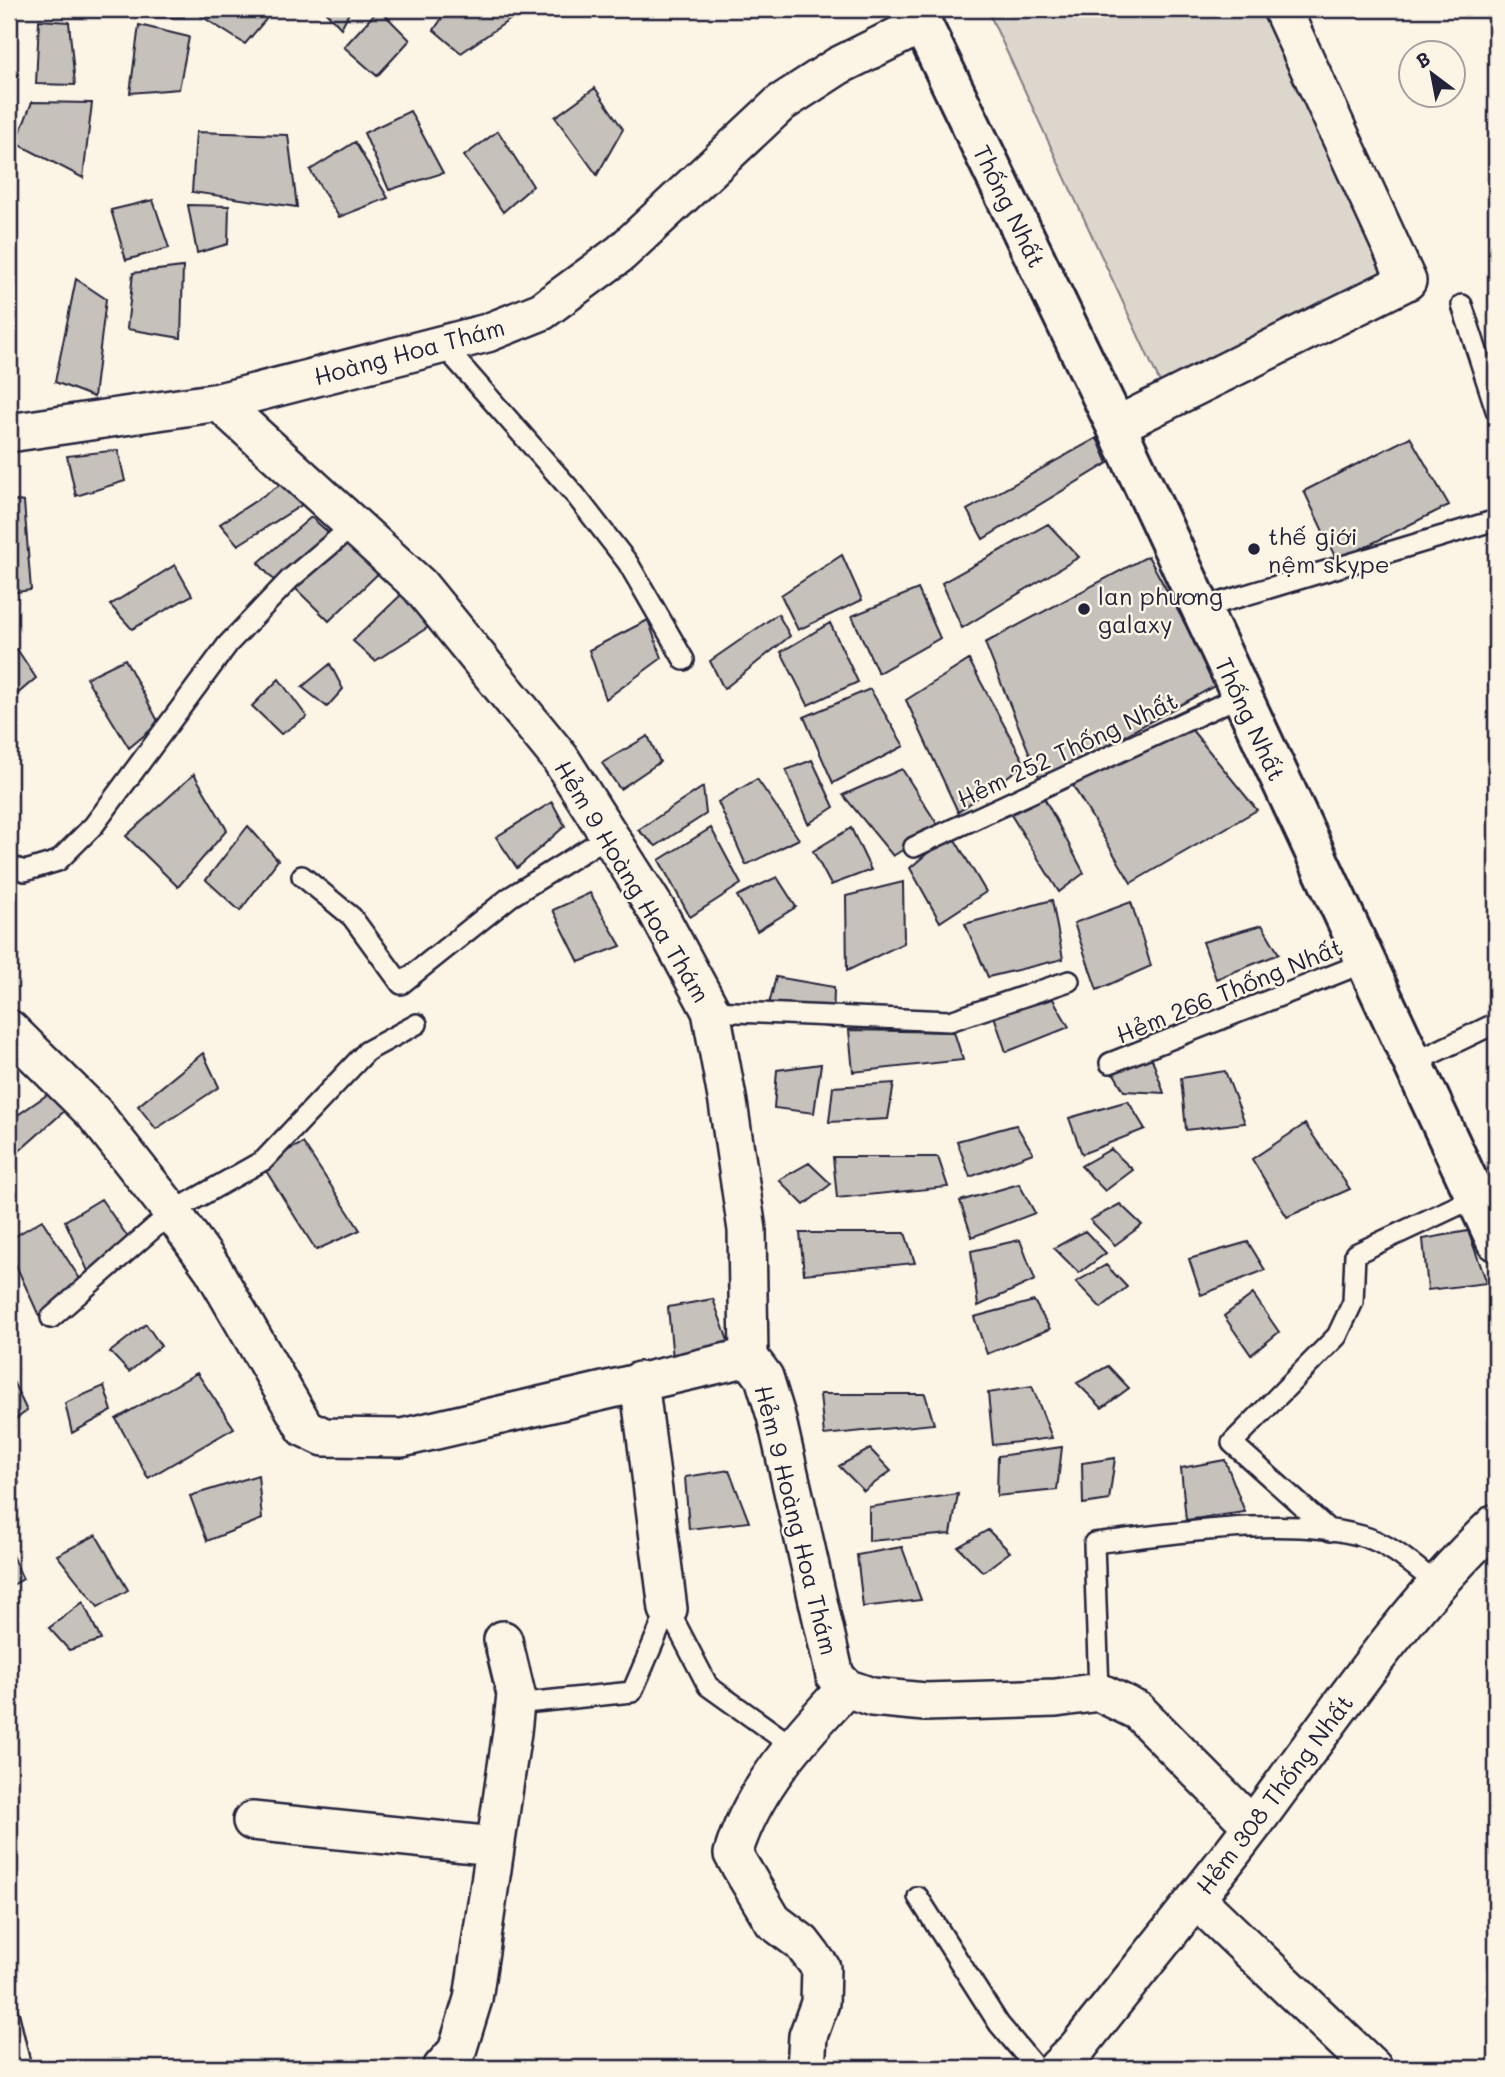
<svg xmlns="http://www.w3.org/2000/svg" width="1505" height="2077" viewBox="0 0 1505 2077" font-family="Mali,sans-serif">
	<rect width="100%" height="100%" fill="#fcf5e5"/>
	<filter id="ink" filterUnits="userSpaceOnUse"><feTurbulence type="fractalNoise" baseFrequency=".0143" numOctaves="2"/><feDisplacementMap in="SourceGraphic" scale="14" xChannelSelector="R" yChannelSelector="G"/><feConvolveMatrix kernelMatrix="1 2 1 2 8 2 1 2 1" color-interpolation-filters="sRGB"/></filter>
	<g filter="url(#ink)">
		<path fill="#dcd6cc" stroke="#7f7c84" stroke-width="2" d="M987 9H1260L1388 282 1163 389Z"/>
		<path fill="#c6c1bb" stroke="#22223b" stroke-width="2" d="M150 9H184V17H149Z
			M198 9H258L268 17 245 44 195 12Z
			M323 9H351L341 28Z
			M379 9 410 40 377 76 344 47Z
			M448 9H513L518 14 461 53 434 30Z
			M39 20 69 22 75 85 36 84Z
			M139 25 189 37 179 89 130 93Z
			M595 88 623 129 597 175 555 117Z
			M32 102 92 103 83 178 16 143Z
			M410 111 443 173 389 190 364 133Z
			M498 131 533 186 503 212 464 156Z
			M196 132 288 135 297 207 192 192Z
			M355 142 388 198 339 217 310 170Z
			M153 200 169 248 126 260 111 210Z
			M188 205 229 206 228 244 197 253Z
			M183 267 181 338 127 329 133 273Z
			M76 279 106 299 94 397 55 382Z
			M9 370 15 402 9 405Z
			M1410 437 1449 505 1337 561 1304 491Z
			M1097 438 1108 463 983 539 967 510Z
			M118 450 125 481 76 496 67 456Z
			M289 479 308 501 238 545 220 524Z
			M9 500 24 502 31 590 9 593Z
			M311 517 328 532 282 589 258 563Z
			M1048 524 1079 557 962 628 942 583Z
			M351 530 385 567 329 621 295 588Z
			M842 555 862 600 798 630 781 595Z
			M1148 556 1218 684 1041 782 985 643Z
			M175 565 192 595 132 629 110 605Z
			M918 589 940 638 878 673 852 616Z
			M406 590 430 626 375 661 353 641Z
			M778 614 790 636 724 689 710 661Z
			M648 620 662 658 606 699 589 650Z
			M830 623 858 682 808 705 781 652Z
			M17 649 36 678 9 701V654Z
			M125 659 159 723 129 748 86 678Z
			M969 660 1025 764 958 812 906 700Z
			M330 664 343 689 327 707 302 687Z
			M279 679 307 717 281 734 252 706Z
			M870 689 904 746 833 783 804 717Z
			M1183 719 1257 810 1131 883 1072 784Z
			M648 736 660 762 620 789 602 763Z
			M812 760 834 807 808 824 786 770Z
			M902 769 939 827 893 856 843 795Z
			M194 774 227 830 178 887 126 836Z
			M757 779 799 839 746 865 718 802Z
			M703 787 706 814 656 846 638 830Z
			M1040 790 1084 873 1059 892 1008 810Z
			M552 802 565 826 517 868 496 837Z
			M248 826 278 860 240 911 206 880Z
			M711 828 741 884 690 917 659 860Z
			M851 828 871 870 831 885 813 851Z
			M951 833 986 892 940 922 910 868Z
			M777 877 796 907 757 931 737 896Z
			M903 882 904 943 847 971 846 896Z
			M590 893 621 946 579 962 553 910Z
			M1052 900 1063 959 988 977 965 924Z
			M1131 902 1151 966 1097 990 1074 923Z
			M1262 925 1279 954 1216 979 1203 942Z
			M776 977 834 987 833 1028 766 1016Z
			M1053 999 1069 1027 1006 1052 994 1016Z
			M849 1030 954 1032 963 1060 853 1072Z
			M1146 1042 1164 1093 1124 1091 1109 1065Z
			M203 1053 219 1087 156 1129 138 1106Z
			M821 1064 814 1113 774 1108 777 1070Z
			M1225 1071 1245 1123 1186 1130 1181 1078Z
			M894 1083 888 1119 829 1122 833 1087Z
			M57 1088 69 1107 9 1160V1121Z
			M1128 1101 1145 1129 1082 1154 1069 1118Z
			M1305 1124 1350 1189 1287 1217 1252 1159Z
			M1016 1125 1033 1153 970 1177 957 1141Z
			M303 1143 360 1230 316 1250 261 1163Z
			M1111 1149 1133 1170 1105 1191 1081 1166Z
			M833 1157H938L948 1187 837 1198Z
			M809 1163 831 1184 804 1205 779 1180Z
			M1019 1184 1035 1213 972 1237 960 1201Z
			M101 1199 130 1240 93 1282 65 1221Z
			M1120 1204 1142 1225 1115 1245 1090 1220Z
			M42 1220 82 1282 39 1316 9 1250V1240Z
			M1085 1231 1106 1253 1079 1273 1054 1248Z
			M1468 1231 1487 1283 1428 1290 1423 1239Z
			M800 1233H905L915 1263 804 1274Z
			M1020 1240 1035 1280 978 1306 971 1251Z
			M1248 1242 1265 1270 1201 1295 1189 1259Z
			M1106 1265 1127 1287 1101 1308 1076 1282Z
			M1253 1294 1279 1332 1251 1355 1224 1316Z
			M713 1299 732 1352 673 1359 668 1307Z
			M1034 1301 1050 1329 987 1354 974 1317Z
			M146 1324 161 1346 129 1372 110 1352Z
			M1108 1366 1129 1388 1102 1408 1077 1383Z
			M9 1373 27 1411 9 1424Z
			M197 1373 234 1428 148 1478 116 1419Z
			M104 1386 112 1411 72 1433 65 1403Z
			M1032 1386 1052 1438 993 1445 988 1393Z
			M820 1394H925L934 1424 824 1435Z
			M1062 1447 1057 1490 997 1496 998 1456Z
			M870 1449 891 1471 864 1491 839 1466Z
			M1115 1458 1109 1500 1083 1504 1082 1463Z
			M9 1460 19 1483 9 1487Z
			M1225 1460 1245 1512 1186 1520 1181 1468Z
			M729 1470 749 1522 689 1529 685 1477Z
			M258 1475 262 1519 207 1541 190 1496Z
			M958 1494 951 1534 869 1541V1507Z
			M988 1530 1010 1552 983 1572 958 1547Z
			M96 1535 128 1590 98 1607 57 1555Z
			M902 1547 921 1600 863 1607 857 1555Z
			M9 1549 23 1579 9 1587Z
			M83 1602 101 1640 69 1650 49 1628Z"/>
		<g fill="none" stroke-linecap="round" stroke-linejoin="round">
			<defs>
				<path id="lane" d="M1462 305 1496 410
					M443 345 576 496 628 563 684 660
					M1199 609 1496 520
					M914 847 1240 696
					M9 866 25 871 58 861 94 825 228 644 290 579 354 525
					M302 876 352 917 401 984 510 897 610 835
					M711 1011 950 1021 1069 981
					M1110 1063 1366 962
					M1413 1063 1496 1023
					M51 1318 172 1212 264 1160 367 1051 417 1024
					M1330 1531 1232 1443 1337 1336 1353 1302 1355 1254 1476 1197
					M668 1609 708 1686 792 1746
					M1099 1692 1094 1543C1173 1534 1285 1515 1362 1536 1391 1544 1415 1567 1438 1585
					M515 1704 632 1692 668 1609
					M918 1897 999 2024 1036 2068
					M9 2017 21 2068"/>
				<path id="street" d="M219 402 419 585 560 758 657 911 711 1011 728 1103 747 1230 749 1357 764 1377 776 1416 835 1676 846 1688 872 1697 925 1702 1056 1698 1099 1692 1138 1711 1252 1826
					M1116 426 1407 281 1282 9
					M9 433 219 402 487 333 542 311 621 253 781 103 838 66 923 24
					M9 1029 94 1113 172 1212 213 1269 305 1428 324 1437 402 1438 749 1357
					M639 1381 668 1609
					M252 1821 494 1846
					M1196 1899 1373 2068
					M442 2068 457 2051 473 1999 512 1732 516 1694 503 1640
					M806 2068 808 2036 820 2003 821 1968 802 1943 773 1921 733 1854C752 1789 801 1736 846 1688
					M1057 2068 1078 2047C1136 1973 1196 1901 1253 1825 1330 1722 1402 1612 1496 1523"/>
				<path id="primary" d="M915 9 1116 426 1496 1241"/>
			</defs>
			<use href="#lane" stroke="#22223b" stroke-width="24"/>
			<use href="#street" stroke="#22223b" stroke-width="42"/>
			<use href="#primary" stroke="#22223b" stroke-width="44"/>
			<use href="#lane" stroke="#fcf5e5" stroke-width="19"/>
			<use href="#street" stroke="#fcf5e5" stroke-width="37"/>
			<use href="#primary" stroke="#fcf5e5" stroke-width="38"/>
		</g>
	</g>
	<g fill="#22223b" stroke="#fcf5e5" stroke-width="2.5">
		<circle cx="1254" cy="549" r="7"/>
		<circle cx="1084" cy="609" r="7"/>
	</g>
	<g text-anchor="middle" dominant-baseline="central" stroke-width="5" stroke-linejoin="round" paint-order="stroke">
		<g font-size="24" fill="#22223b" stroke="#fcf5e5">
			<text transform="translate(1010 206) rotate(64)">Thống Nhất</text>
			<text transform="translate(409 351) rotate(-15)">Hoàng Hoa Thám</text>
			<text transform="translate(1251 719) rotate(65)">Thống Nhất</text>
			<text transform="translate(1067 749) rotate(-25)">Hẻm 252 Thống Nhất</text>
			<text transform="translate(633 881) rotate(59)">Hẻm 9 Hoàng Hoa Thám</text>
			<text transform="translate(1229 990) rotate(-22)">Hẻm 266 Thống Nhất</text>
			<text transform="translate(797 1520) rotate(76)">Hẻm 9 Hoàng Hoa Thám</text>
			<text transform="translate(1274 1794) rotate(-53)">Hẻm 308 Thống Nhất</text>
		</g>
		<g font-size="24" fill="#22223b" stroke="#fcf5e5" text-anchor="start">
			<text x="1268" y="535">thế giới<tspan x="1268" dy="28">nệm skype</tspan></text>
			<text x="1098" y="595">lan phương<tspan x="1098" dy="28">galaxy</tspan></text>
		</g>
	</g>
	<rect width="1505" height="2077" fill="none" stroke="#fcf5e5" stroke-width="35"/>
	<rect x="18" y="18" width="1470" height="2042" fill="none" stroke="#22223b" stroke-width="2.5" filter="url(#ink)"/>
	<g transform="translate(1432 74) rotate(328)"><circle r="33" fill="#fcf5e5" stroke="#a5a1a1" stroke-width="2"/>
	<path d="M0-5L12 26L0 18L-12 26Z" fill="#22223b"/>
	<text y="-10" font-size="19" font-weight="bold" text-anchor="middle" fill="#22223b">B</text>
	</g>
</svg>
